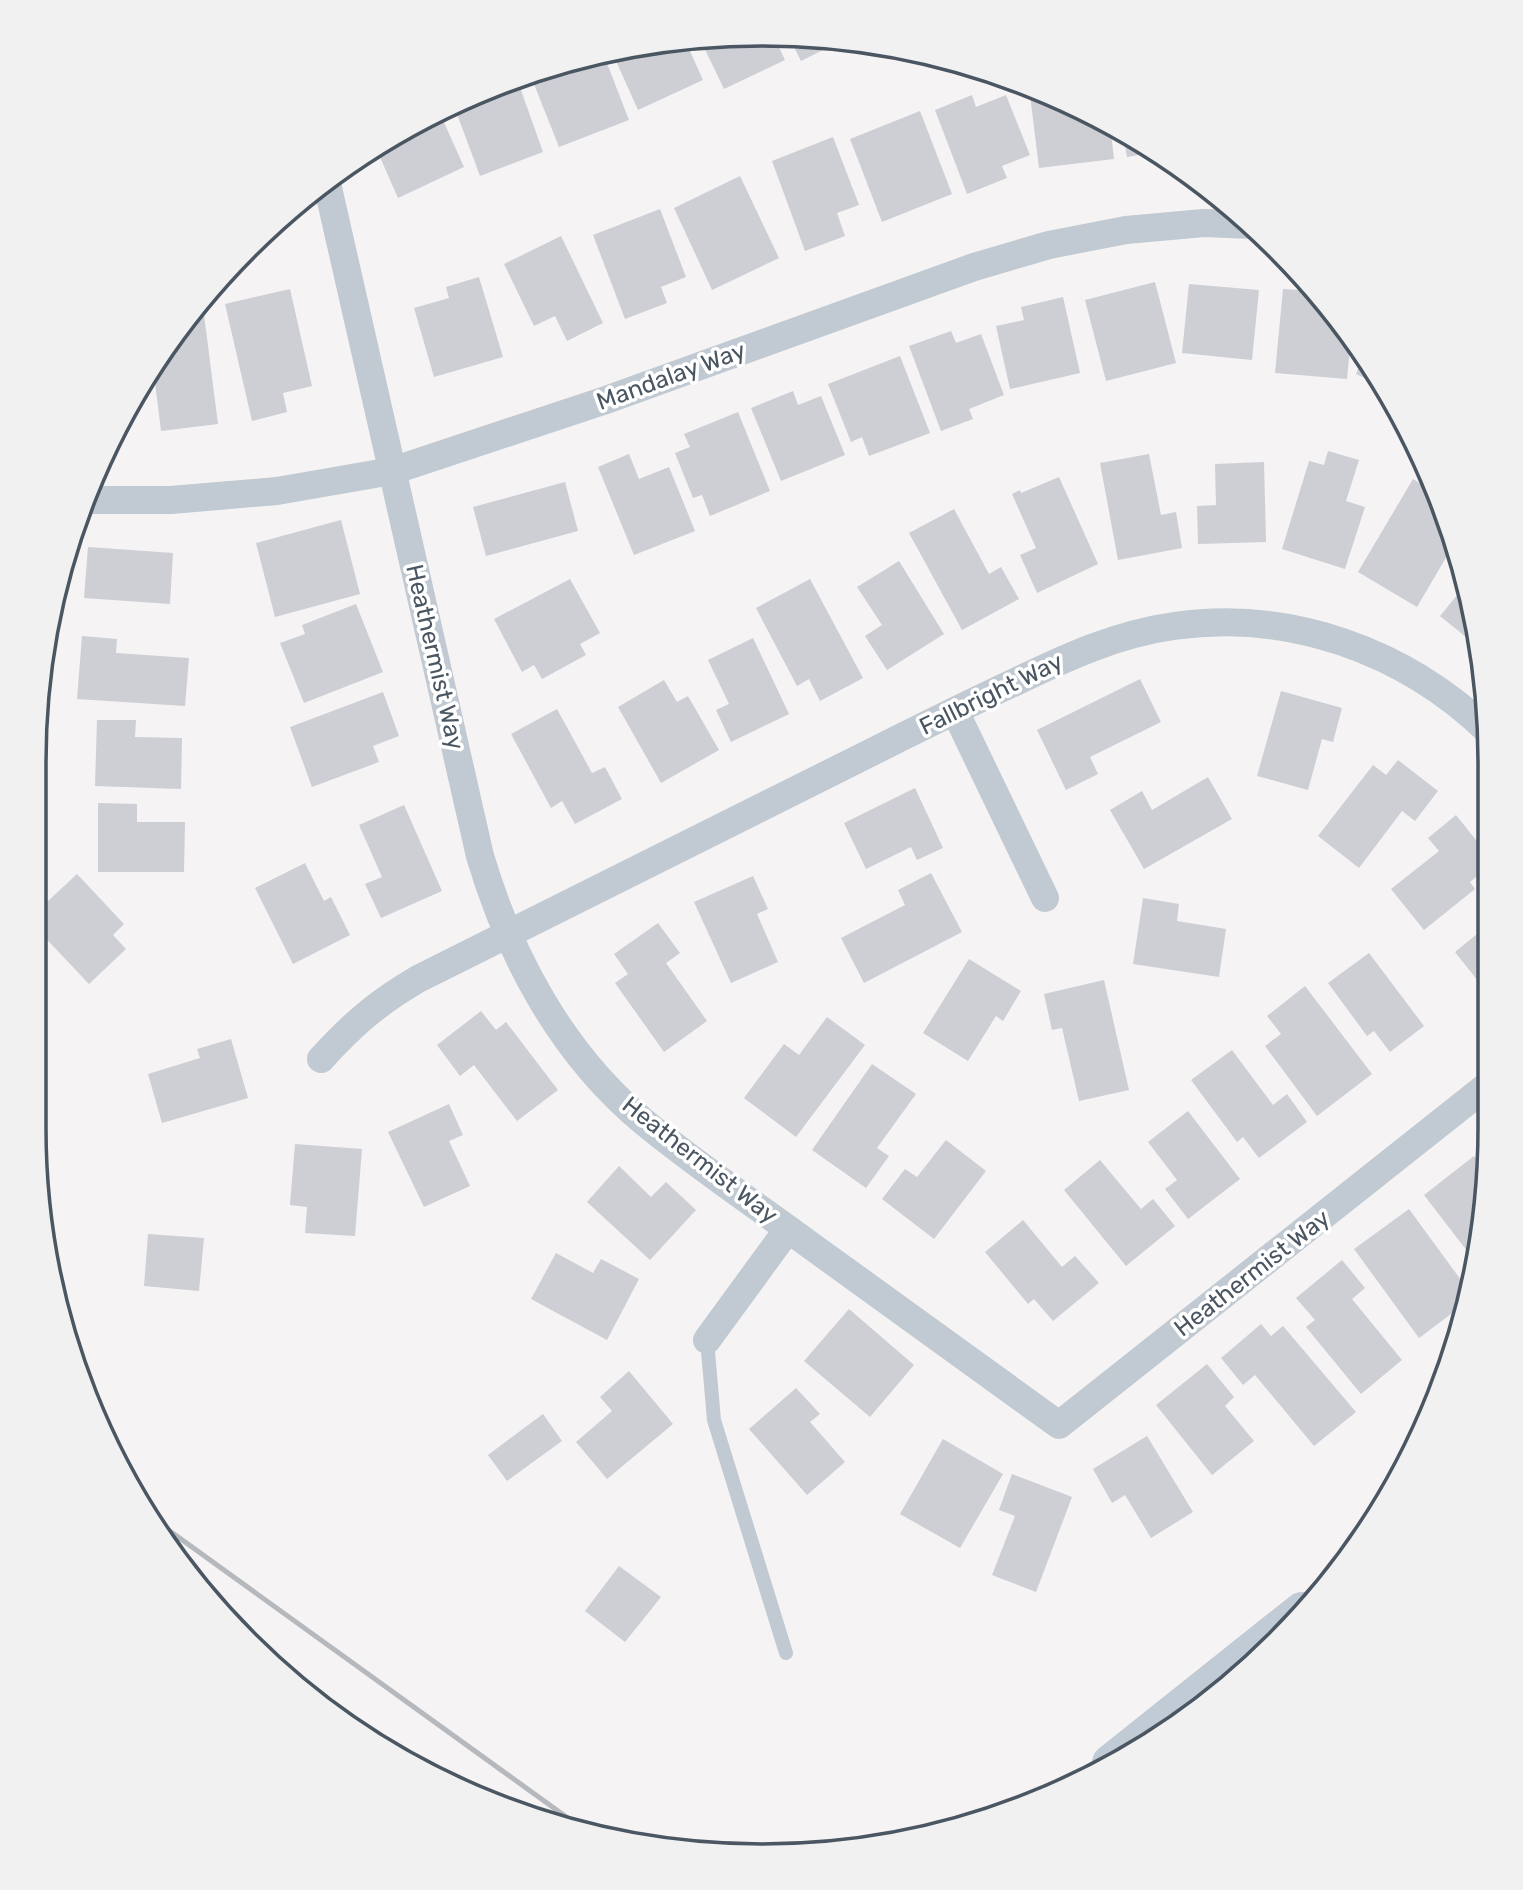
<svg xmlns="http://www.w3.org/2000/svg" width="1523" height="1890" viewBox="0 0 1523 1890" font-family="Rubik,sans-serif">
	<rect width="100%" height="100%" fill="#f5f3f3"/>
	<path fill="#cdcfd5" d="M713 35 774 37 785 60 724 89 699 37Z
		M789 37 845 39 801 61Z
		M685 40 703 80 638 110 612 52Z
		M603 53 629 120 559 147 530 74 573 58Z
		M517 79 543 152 480 176 454 106 473 99 472 96Z
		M1029 87 1110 124 1114 159 1039 168Z
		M972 95 976 107 1006 95 1030 155 1002 166 1007 178 967 194 935 110Z
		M438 109 464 167 398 198 376 148Z
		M920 111 952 194 882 222 850 139Z
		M1122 129 1125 131 1155 152 1127 157Z
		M833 137 859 205 837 213 845 236 805 251 772 161Z
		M740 176 779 258 712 290 674 208Z
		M660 209 686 277 661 287 667 303 625 319 593 235Z
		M561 236 603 323 567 341 555 316 534 326 504 264Z
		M479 277 503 357 434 377 414 308 449 298 446 287Z
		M1155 282 1176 363 1106 381 1085 300Z
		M1189 284 1259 290 1252 360 1182 353Z
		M290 289 312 386 283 393 287 412 252 421 225 304Z
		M1283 289 1314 291 1339 318 1351 337 1347 379 1275 373Z
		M1063 297 1080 373 1010 389 996 326 1024 320 1021 307Z
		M202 299 218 424 161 431 153 366Z
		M951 331 956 343 981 334 1004 395 969 409 973 419 941 431 909 346Z
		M900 356 930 433 869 456 862 437 851 442 828 384Z
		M1363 357 1381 385 1356 374Z
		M793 391 798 405 821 396 845 455 781 481 751 408Z
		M738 412 770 491 710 516 702 495 693 498 675 453 690 447 684 434Z
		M1328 451 1359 460 1346 501 1365 507 1345 569 1282 549 1309 461 1324 465Z
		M629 454 639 479 669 467 695 531 634 555 598 467Z
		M1149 454 1161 515 1176 512 1182 548 1118 560 1100 463Z
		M1264 462 1266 542 1198 544 1197 506 1216 505 1215 464Z
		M1059 477 1098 564 1037 593 1020 555 1036 548 1012 494 1020 490 1021 493Z
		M1413 479 1434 492 1454 544 1417 607 1358 572Z
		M565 482 578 531 486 556 473 507Z
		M954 509 989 574 1001 567 1019 599 962 630 909 533Z
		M341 520 360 594 275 617 256 543Z
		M88 547 173 553 170 604 84 598Z
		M899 561 944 634 887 670 865 636 882 625 857 587Z
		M570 579 600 633 580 644 586 655 542 679 534 665 522 672 494 619Z
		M810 579 863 678 820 701 809 679 797 686 756 608Z
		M1467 583 1469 596 1477 646 1440 616Z
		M356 604 383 672 304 703 280 643 305 634 302 625Z
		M82 636 117 639 116 653 189 658 185 706 77 699Z
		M753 638 789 714 731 742 716 710 729 704 708 660Z
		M1140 679 1161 722 1090 757 1098 774 1066 790 1037 730Z
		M664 680 677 702 688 696 719 750 661 783 618 707Z
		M1281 691 1342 708 1333 742 1322 739 1308 790 1257 776Z
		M383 692 399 736 373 746 379 762 312 787 290 727Z
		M557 709 592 773 605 767 622 799 575 824 562 801 551 808 511 734Z
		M97 720H136L135 737 182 738 181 789 95 786Z
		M1398 760 1438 791 1415 821 1402 811 1359 868 1318 836 1373 765 1386 775Z
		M1208 777 1232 819 1144 869 1110 810 1142 791 1152 810Z
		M915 788 943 848 917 860 911 847 866 869 844 823Z
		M98 803 137 804V822H185L184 872H98Z
		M404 805 442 891 381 918 365 884 382 877 359 825Z
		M1456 815 1488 855V867L1470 882 1475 889 1424 930 1391 889 1439 851 1428 838Z
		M305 863 324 901 331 897 350 935 293 964 255 888Z
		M931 873 962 932 864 983 841 938 905 905 898 890Z
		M77 874 124 924 113 935 126 949 89 984 34 926V914Z
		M753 876 768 909 757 914 778 962 731 983 694 902Z
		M1143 898 1179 904 1177 921 1226 929 1219 977 1133 964Z
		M658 923 680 953 666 963 707 1021 664 1052 615 983 628 974 614 954Z
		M1488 925V990L1486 991 1455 952Z
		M1369 953 1424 1026 1390 1052 1374 1031 1367 1036 1328 983Z
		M969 959 1021 991 1003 1021 996 1016 968 1061 923 1033Z
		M1104 980 1129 1090 1079 1101 1062 1028 1052 1030 1044 994Z
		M1305 986 1372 1074 1317 1116 1265 1046 1281 1034 1267 1016Z
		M481 1011 496 1030 506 1022 558 1090 517 1121 474 1065 460 1076 437 1045Z
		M827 1017 865 1045 796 1137 744 1098 784 1044 799 1055Z
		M231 1039 248 1098 162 1123 148 1074 200 1058 197 1049Z
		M1232 1050 1273 1105 1287 1094 1307 1122 1259 1158 1243 1137 1237 1142 1191 1080Z
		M872 1064 916 1094 877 1148 889 1156 866 1188 812 1150Z
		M449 1104 463 1135 449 1141 470 1186 424 1207 388 1132Z
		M1188 1111 1240 1179 1188 1219 1165 1189 1177 1180 1148 1142Z
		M946 1140 986 1171 934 1239 882 1199 905 1169 917 1177Z
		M295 1144 362 1149 355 1236 305 1233 307 1207 290 1205Z
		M1474 1156 1488 1174 1485 1192 1482 1195 1485 1198 1474 1260 1424 1195Z
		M1100 1160 1141 1209 1153 1199 1175 1226 1126 1266 1064 1190Z
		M619 1166 651 1197 666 1182 696 1210 650 1260 587 1202Z
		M1409 1209 1469 1291 1467 1302 1419 1338 1354 1249Z
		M1023 1220 1062 1267 1075 1256 1099 1283 1053 1321 1034 1299 1028 1304 985 1252Z
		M148 1234 204 1238 199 1291 144 1286Z
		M556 1253 593 1273 601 1259 639 1279 607 1340 531 1299Z
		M1342 1260 1365 1288 1352 1299 1402 1360 1361 1394 1306 1327 1315 1320 1296 1298Z
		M849 1309 914 1365 870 1417 804 1361Z
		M1261 1324 1271 1336 1283 1326 1356 1412 1314 1446 1255 1375 1243 1385 1221 1358Z
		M1207 1364 1234 1397 1225 1406 1254 1441 1212 1475 1156 1405Z
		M629 1371 673 1424 607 1479 576 1442 612 1411 600 1397Z
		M796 1388 820 1414 810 1422 845 1462 807 1495 749 1429Z
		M543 1414 562 1441 507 1481 488 1455Z
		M1147 1436 1193 1512 1151 1538 1125 1495 1112 1503 1093 1469Z
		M943 1439 1003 1474 960 1548 900 1514Z
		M1012 1474 1072 1497 1036 1592 992 1575 1015 1516 999 1510Z
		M619 1566 661 1597 625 1642 585 1611Z"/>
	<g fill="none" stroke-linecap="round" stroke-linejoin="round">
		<path stroke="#c1cad2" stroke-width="14" d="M707 1340 714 1420 786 1653"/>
		<path stroke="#c1cad2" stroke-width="28" d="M326 179 480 856C510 957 562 1054 644 1122 696 1165 756 1205 810 1245 893 1305 976 1365 1059 1425L1488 1085
			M83 500H171L277 491 392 471 606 400 974 267 1049 245 1126 230 1204 223 1252 225
			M955 711 1045 898
			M321 1059C353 1024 377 1003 418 979 570 903 722 827 874 751 920 728 966 705 1013 683 1065 658 1116 634 1174 626 1289 609 1405 651 1488 731
			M707 1340 788 1229"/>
		<path stroke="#c1cbd6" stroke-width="38" d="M1111 1763 1302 1611"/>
		<path stroke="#b5b8bd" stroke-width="5" d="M149 1516 583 1829"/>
	</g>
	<g text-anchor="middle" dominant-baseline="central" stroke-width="7" stroke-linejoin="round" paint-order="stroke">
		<g font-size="24" fill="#4a5661" stroke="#fff">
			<text transform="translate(671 376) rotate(-20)">Mandalay Way</text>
			<text transform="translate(435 657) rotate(77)">Heathermist Way</text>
			<text transform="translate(991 694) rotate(-26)">Fallbright Way</text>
			<text transform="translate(700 1160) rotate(38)">Heathermist Way</text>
			<text transform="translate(1252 1273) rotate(-38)">Heathermist Way</text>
		</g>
	</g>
	<path d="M0 0H1523V1890H0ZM762 46H762A716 716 0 0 1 1478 762V1128A716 716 0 0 1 762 1844H762A716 716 0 0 1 46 1128V762A716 716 0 0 1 762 46Z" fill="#f1f1f2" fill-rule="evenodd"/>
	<path fill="none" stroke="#4a5661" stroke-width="3.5" d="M762 46H762A716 716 0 0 1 1478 762V1128A716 716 0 0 1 762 1844H762A716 716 0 0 1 46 1128V762A716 716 0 0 1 762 46Z"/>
</svg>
